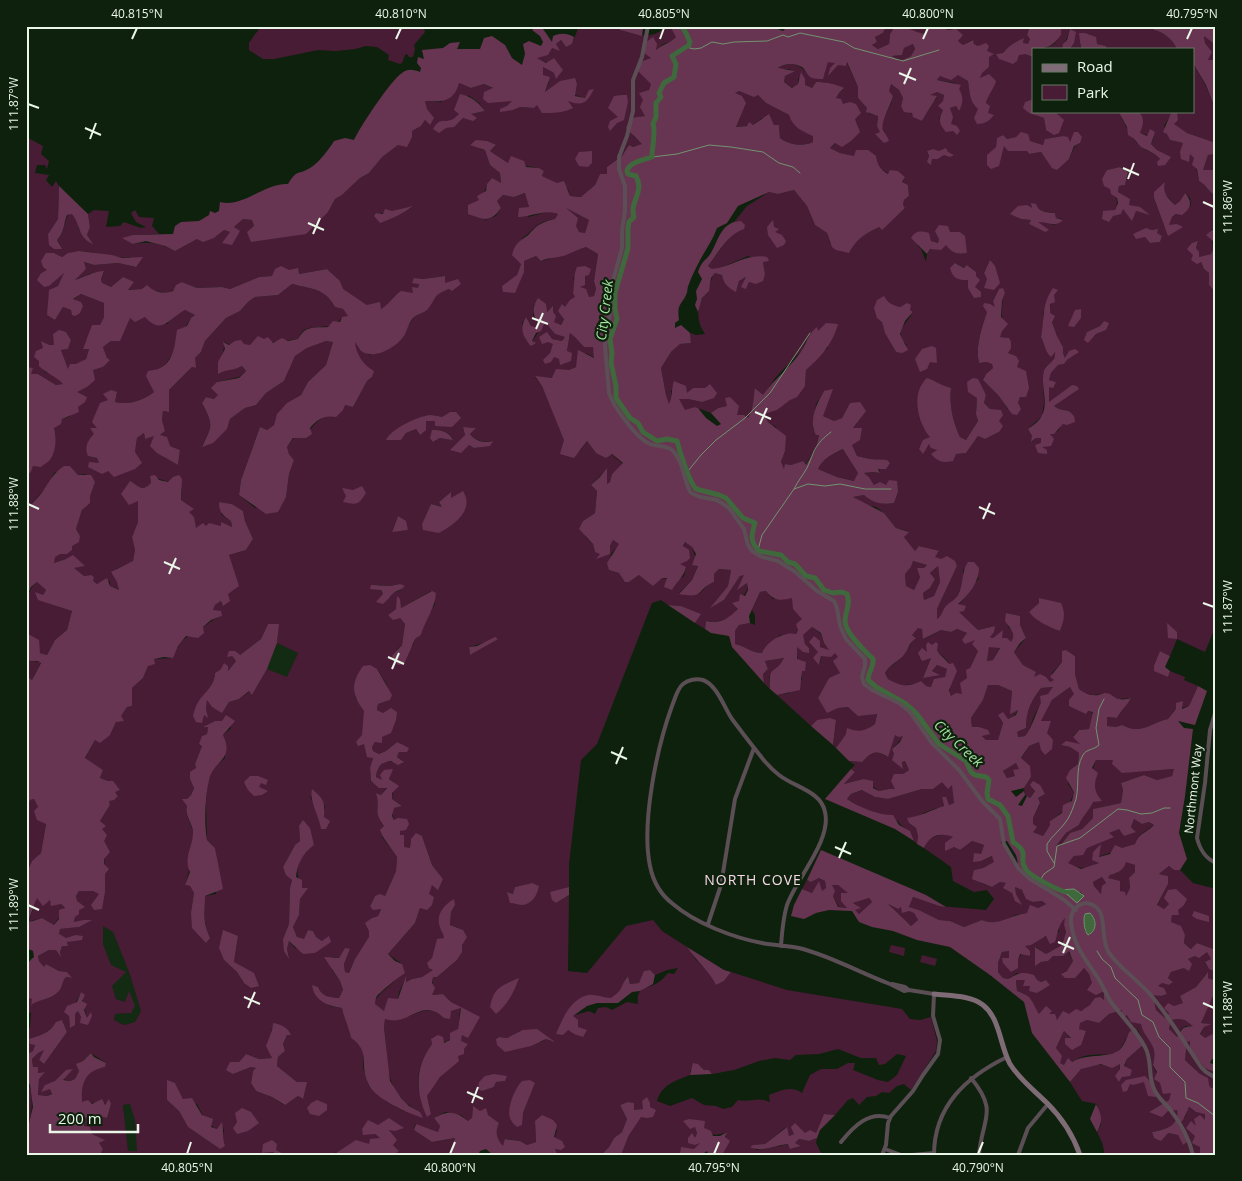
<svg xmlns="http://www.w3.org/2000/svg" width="1242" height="1181" viewBox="0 0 1242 1181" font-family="'Open Sans',sans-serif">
	<rect width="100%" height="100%" fill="#0e210d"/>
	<path fill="#132b12" d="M277 643 298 653 287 678 267 669Z
		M103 926 113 932 129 972 141 1011 135 1022 124 1025 114 1020 115 1014H124L129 992 125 1002 116 999 112 986 111 965 103 944Z
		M131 1104 135 1120 138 1151H128L123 1105Z"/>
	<path fill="#491c36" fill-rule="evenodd" d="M261 26H423L425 32 414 45 415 49 413 57H409L407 54 405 55 402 63 400 64 388 60 389 55 377 47 366 46 355 49 336 51 318 50 274 59H263L249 50V43Z
		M579 26H620V30C635 34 649 40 662 30L661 26H670L677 37 673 41 663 44 655 51 652 38 646 42 649 55 651 58 637 69 652 84 643 100 645 116 630 118 633 136 643 144 633 147 629 145 622 156 607 167V174H600L595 185 582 197 570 196 568 189 542 176 544 171 539 168 508 163 490 151 496 146 479 149 485 150 490 165 500 173 501 184 492 178C485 185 486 192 479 200L485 220 496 216 501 208 497 201 503 195 514 197 526 193 529 208 528 217 551 211 558 214 555 219C548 220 541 222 535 227 530 231 528 235 522 238L521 264 517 275 524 272V261L536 256 542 261 586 247 598 254 594 281 596 289 594 296 589 297 579 287 573 276 575 285 573 292 576 297 565 308 562 304 564 318 561 325 554 322 552 307 547 312 534 304 533 315 538 323 536 327 531 326 526 317 522 323 526 340 536 343 532 342 545 322 555 334 565 337 562 341 552 339 548 341 554 344 550 353 544 360 553 356 559 359 567 351 570 333 575 336 584 347 593 346 595 358 586 353 576 367 569 370 553 378 535 377 542 386 565 440 580 451 587 441 596 453 611 454 623 464 612 474 610 482 607 485V469L591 485 597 491 595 513 583 521 585 536 593 544 595 552 610 546 613 540 620 544 611 554 609 570 619 573 629 582 639 575 647 580 662 578 677 581 684 576 686 568 679 564 685 542 692 547 698 565 692 580 679 593 699 594 708 585 714 582V574L719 569 731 570 728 586 712 606 724 600 740 576 745 574 738 589 747 583C748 592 745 593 740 600 738 603 739 605 738 608 733 620 717 623 706 621L705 629 695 623 700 614 681 606 668 605 661 600 652 603 597 744 581 760 569 864V887L550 893 556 903 569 895 568 971 587 973 626 926 653 920 662 931 687 947 696 960 710 973 716 985 724 981 731 972 787 990 902 1009 910 1019 920 1020 931 1017 937 1041 936 1051 911 1090 904 1084 897 1086 889 1093 882 1092 876 1096 867 1097 859 1105 853 1098 848 1100 835 1115 824 1114 816 1133 805 1134 798 1127 794 1134 789 1136 786 1127 765 1144 754 1145 756 1150 766 1149 789 1144 790 1149 801 1146 794 1143 799 1139 809 1141 817 1138 816 1143 822 1155H722L726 1146V1132C714 1138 707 1133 695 1127L697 1133 695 1139 688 1138 701 1142 695 1149 681 1148 680 1153 683 1155H621L629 1135 644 1109 634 1110 633 1103 628 1102 620 1105 627 1119 622 1132 614 1138 609 1147 601 1155H558C553 1146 554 1139 557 1130L535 1121 536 1142 527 1145 520 1141 506 1139 503 1147C496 1139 494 1132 499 1123L473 1107 472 1119 468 1121 461 1115 445 1112 434 1118 440 1126 438 1132 415 1124 414 1130 432 1142 456 1138 451 1155H394L399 1151 393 1145 392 1136 389 1129 395 1121 375 1134 380 1138 369 1144 334 1153 333 1155H286L276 1150 262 1153 273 1152 276 1155H100L103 1149 98 1143 104 1140 92 1134 84 1126 85 1118 98 1116 107 1118 111 1104 81 1102C82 1083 84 1071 105 1067L106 1063 91 1053 83 1061 77 1064 79 1071 75 1079 70 1081 63 1079 66 1070 50 1089 52 1093 47 1096 38 1095 39 1078 44 1072 38 1073 33 1067 32 1059 38 1053 45 1049 39 1060 44 1064 67 1032 62 1020 43 1034 30 1039 35 1045 33 1051 29 1053 26 1044V1027L30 1028 31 1012 26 1015 28 998 33 999 31 1004C39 999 51 1000 58 992 62 988 62 981 66 977L71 978 67 972 59 971 46 964 45 968 39 961 38 956 49 950H56L61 955 60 952 62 946H68L67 942 73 940 75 935 66 938 58 935 60 929 79 927 74 923 77 901 76 896 79 891H93L100 894 94 900 105 892 104 841 100 821 110 805 109 801 118 795 114 792 120 790 108 781 100 778 103 770 85 759 95 740 110 735 116 722 127 707 132 706V688L143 678 148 666 154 659 172 658C182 637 184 639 202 628 211 622 211 620 222 616L213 610 215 605 221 601 223 606C229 591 233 570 229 555L246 550 253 539 245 521 243 511 232 504 219 502 222 515 231 521 232 527 222 523V526L196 528 188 511 193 509 181 500 182 489 169 482 150 476 151 483C142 492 140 487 130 481L139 500 138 522 132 537 135 550 133 562 116 569 120 590 110 586V581L97 584 92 581 94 577 90 575 84 576 73 568 84 566 66 559 54 563V557L72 546 80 536 76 529 82 510 89 503V496L95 482 85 474 78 475 70 466 54 473C48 487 36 498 26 511V476L31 472 33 466 50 460C54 449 58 439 54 428L62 419 69 417 78 407 76 392 87 387 93 370 103 367 107 358 103 347 111 341 130 318 145 317 167 324 176 314 185 310 195 315 191 318 175 344 173 353 165 365 160 368 151 385 154 392C142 401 130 405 115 402L117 392 109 400 95 434 88 456 97 458 99 463 88 467 135 452 137 438 144 433 145 439 154 435 164 457 178 465 180 450 170 446 159 436 165 431 162 420 163 411 169 412V390L192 367 195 368V358L201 352 205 341 226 318 240 311 248 302 255 297 278 295 292 284C311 289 325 288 335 307L343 309 349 317H342C333 333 311 322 302 332 300 334 299 337 298 339L250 345C241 343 232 347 224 342 225 353 218 361 218 373 226 369 234 370 242 366L246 371 239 377 217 382 219 395 214 399 206 397 202 403C213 425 213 424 202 446L227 429 230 419 245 408 256 405 266 393 284 381 295 356 307 348 326 341 333 342 326 365 308 382 301 395 288 403 274 425 267 430 260 427 241 480 239 495 255 508 286 497 289 474 294 460 289 454 287 447 294 438H306C314 419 328 415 345 405L353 407 367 381 372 377 355 350V341L361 351 370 355 406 329 415 316 426 311 436 294 449 289 444 283V276L423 279 414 278 419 283 418 288 413 293 394 296 391 303 381 309 367 305 342 289 340 281 327 269 299 274 259 277 230 289 222 287 197 288 182 282C168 296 169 293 151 290 143 289 135 289 127 290L123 277 111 287 102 284 101 279 104 272C94 270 84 277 74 280L86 269 83 262 94 265 118 263 135 267 130 257C107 261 83 242 62 257L54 253 48 270 41 273 38 280 44 287 65 272 58 286 49 291 48 315 55 320 63 307 71 310 83 306 81 302 73 300 81 294 104 303V317L100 325H92L89 335 85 343 89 349 86 359 68 370 61 350 68 349 71 340 66 332 54 345 49 346 42 342 44 348 39 362 45 372 55 375 64 384 56 385 38 374H30L28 368 26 367V198L28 194 26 192V137L43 146 41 154 49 161 47 169 45 165H37L35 173 49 175 46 180 52 187 56 181 59 186 58 219 48 234 61 245 57 240C65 232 63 225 68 215L73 213 77 221 79 230 92 243 87 235 90 227 88 214 94 210 109 211 106 227 120 226 124 222 141 228 146 227 136 222 131 213 135 210 139 217 154 218 152 226 159 234 133 235V244C150 241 160 243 175 251L197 239 214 238 224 230 230 232 222 243 234 227 243 219 252 220 254 226 328 212 335 199 342 195 360 178 369 173 382 156 398 145 412 131 421 126 425 120 430 125 425 101 441 102 459 83 471 88 484 84 494 89 513 101 507 106 513 110 520 107 534 108 537 104 585 98 575 95 577 84 560 81 545 93 549 82 543 75V67L554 73 563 70 536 58 552 48 559 50 556 44 561 40 566 47 572 44ZM468 95 479 103 485 111C479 113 474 113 468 115 458 120 459 126 446 128L452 120 459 114ZM412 207C403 214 395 214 388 220L376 213C388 215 399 208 412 207ZM450 412 435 425 436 421H426L420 435 416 429 406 433 401 440H387C391 429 419 416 430 415 434 415 438 416 442 417ZM463 427 475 428 470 434C477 441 482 443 492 441L490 445 474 448 469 445 451 450 465 435ZM433 430C441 430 449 431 453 439L440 438 434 442ZM463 491 422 524 431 504 442 507 439 502 450 493 451 499ZM398 516 408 529V530L392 531ZM400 584 401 590 393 593 390 598 383 594 377 585 390 586ZM431 591 435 604 424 623 421 635 415 639 413 645 396 650 402 645 405 624 400 618 388 615 396 609 401 608ZM268 624 278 633 277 643 298 653 287 677 267 669 252 695 250 691 239 699 229 702 222 712 212 707 207 699 206 709 207 717 204 715 197 704C205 694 214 686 215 673L221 669 227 672 236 661 232 656 240 655 261 639ZM497 639 470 655 469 647ZM377 669 387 685 390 700 378 704 377 710 383 713 375 742 372 747 373 751 379 754 386 751 397 742 407 752H399L397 757 403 761 384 762 377 769 376 777 382 781 390 775 389 779 394 782 392 799 402 806 393 808C391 821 399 824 400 836L404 835V847L410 849 411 839 422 836 432 865 443 879 432 885 420 908 415 923 388 954 402 964C400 970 399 975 395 980 388 989 377 993 374 1004L384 1011 387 1006 398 999 399 992 406 978V982L412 979 422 977 434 970 432 958 437 940 444 939 443 931 439 923 455 905 451 912 450 925 463 930 462 945 457 960 437 977H433L432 995 443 994 451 1002 460 1008 451 1011 444 1018C428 1004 423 1012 406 1017 400 1019 392 1018 385 1019L384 1027C390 1064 381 1091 420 1112L404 1111 387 1102 369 1086 363 1068V1050L359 1044 351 1038C349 1027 344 1018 342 1008L330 1006 312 986 318 987C322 997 328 997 339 998L343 990 340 981 332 970 333 957 339 958 345 949H350L344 964 345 972 349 973 355 959 370 937 372 918 378 916 381 908 373 909 370 905 375 896H385L396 871 397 857 382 837 384 826C373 813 380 808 377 793L381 795 387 787 371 782 370 768 373 758 364 744V711L355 697ZM227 715 231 728 223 735 225 758 211 770 208 781 206 802 207 840 215 848 217 859 216 894 205 896C205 915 202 918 210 938L191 912 194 893 190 886 185 885C190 871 194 848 193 833 192 823 184 816 187 806L183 799H187L191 795 194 787 190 779 196 768 195 764 202 746V736L207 734 208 727H204L215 721 222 722ZM310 796 325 806 321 829 320 818ZM299 826 314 845C298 857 293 870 302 888H307L300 899 299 915 293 927 297 937 304 940 308 930 313 931 316 937 322 941 323 947 315 953 295 948 289 941 287 949 289 957 283 939 289 924 290 888 292 880 283 867 295 845 300 841ZM532 883 510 902 508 892 514 894 515 887ZM103 926 113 932 129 972 141 1011 135 1022 124 1025 114 1020 115 1014 131 1013 135 1006 129 991 125 1002 116 999 112 986 126 972 111 965 103 944ZM238 936 234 962 243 968 244 983 237 972 224 960ZM678 968 674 974 668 973C665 976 662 980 659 982 647 990 636 985 638 1004L627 1002 612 1010 606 1007 598 1008 595 1014 589 1011 572 1016 578 1027 574 1034 568 1030V1010C586 993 588 995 611 999L621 992 625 979 628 976 630 984 639 983 645 971 650 970 655 975 667 970ZM81 992 87 1019 81 1017 78 1011 75 1014 70 1027 69 1016ZM461 1008 479 1018 468 1037 462 1034 458 1056 434 1084 427 1096 431 1114C427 1106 418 1094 418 1085 417 1071 424 1055 432 1044 444 1043 454 1041 458 1028 460 1021 458 1015 461 1008ZM273 1023 291 1035H287L283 1044 285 1051 278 1057 277 1066 297 1082 302 1099 298 1096 284 1105 272 1097 256 1091 251 1083 253 1071 258 1068 251 1067 233 1074 230 1062H239L246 1054 259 1059 272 1058C266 1043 271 1037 273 1023ZM536 1029 552 1041 546 1039 541 1042 496 1038 499 1037 507 1038ZM838 1049 861 1058H876L879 1065 885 1064 897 1054 906 1056 897 1075 888 1082 878 1080 853 1070 855 1063H848L837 1069H821L810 1075 802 1093C791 1085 780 1091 769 1095L770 1102C755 1096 752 1103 738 1100L732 1107 723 1109 716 1106 704 1105 692 1098 670 1106 657 1101C662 1084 675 1081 690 1075V1071L698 1064 704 1070H709L712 1074 734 1070 759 1061 775 1058 790 1060 796 1055 819 1054ZM494 1074 505 1081 496 1082 494 1087 482 1091ZM175 1083 183 1099 197 1104C202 1114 207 1125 217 1129L222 1123 224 1131 220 1149 188 1127 179 1111 167 1100 168 1089ZM535 1083 523 1113 509 1111 512 1102ZM130 1104 135 1120 137 1151H128L123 1105ZM237 1122 254 1125 248 1131 233 1128Z
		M886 26H895L890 34 889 44 878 49 872 45 877 42 875 37 883 33Z
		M905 26H931L925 34 914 32Z
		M944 26H1030L1027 35 1030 39 1028 45 1023 43 1024 38C1016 41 1008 46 1003 53L997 54H1025L1033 57V99L1025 102 1037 116 1044 118 1046 130 1054 111H1118C1123 121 1132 139 1140 146 1147 152 1153 151 1160 159L1170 157 1157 150 1151 144 1154 137 1139 133C1143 125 1144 120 1140 113L1142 111H1193V63L1206 86 1216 111V143L1187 133 1173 124 1171 114 1164 126 1170 140 1183 143 1194 158 1199 181C1207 185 1208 192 1216 196V215L1214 219 1216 227 1211 230 1213 250 1211 254 1199 257 1196 248 1198 242 1192 243 1204 269 1209 273V285L1216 293V625L1205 652 1177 639 1170 656 1160 651 1168 677 1170 671 1185 677 1184 680 1198 686 1189 706 1176 709 1168 719C1157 721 1146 730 1134 729 1131 729 1126 726 1122 725L1116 727 1107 726V717L1117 718C1121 710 1127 706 1131 698L1118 699 1107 693 1094 695 1084 693 1079 689 1075 674V656L1066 650 1062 662 1052 673 1055 680 1050 682 1034 678 1031 670 1023 665 1014 652 1026 638 1020 625 1019 616 1006 613 1008 627 1014 631V638L1011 643 1001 638 1003 631 993 638 990 637 995 626 978 630 958 612V605C969 595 970 589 979 578L963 569V583L957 597 946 607 941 617 937 619V609L957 566 934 557 939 552 920 546 915 551 904 537 908 531 896 528 884 513 876 507 866 505 853 497 864 495C872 502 884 505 894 503L898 492 886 485H874L869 477 864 473 873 472 880 473 878 459H870L857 456 852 445 861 428H853L857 423 850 403 842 418 834 421 823 416 824 391 816 404 813 429 819 434 816 449 805 465 803 461 791 465 786 464 784 470 781 462 785 451 776 427 768 422 764 413 777 410 805 386 806 370C814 363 819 354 828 348L818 331 806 341 802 350 775 378 763 396 756 388C753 399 754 408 748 418L737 416 728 406 718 408 711 413 695 407 685 411 678 399H688L702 402 705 388H693L687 394 671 390 672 399 669 405 666 395 661 368 671 352 680 344 691 343 690 333 696 335 705 334C697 323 696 309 703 297 704 295 707 294 708 291 711 285 710 279 715 273L722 275 736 291 739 281 748 276 746 289 749 282 765 274 763 262 748 256 718 269H712L708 266 729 238 736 232 741 221 734 222 747 206 769 192 778 194 794 190 807 206 815 225 827 233 830 243 854 242 864 235 879 227 881 229 905 208 903 205 904 200 909 196 908 185 902 183 905 177 898 171 889 174C882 170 879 168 876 161L840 153 830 148 858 125 843 104 836 98 839 93 844 89C836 84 825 82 816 82L812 88 804 85 798 78V84L793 88 784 82 785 76 794 71 789 69H777C789 60 801 64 809 76L825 74V68L828 62H836L838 65 846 61 858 87V98L867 108 869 114 878 115 877 126 881 132 876 134 885 133 882 128 884 117 891 104 893 96 888 91 891 84 899 90 903 98 901 106 922 121C927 112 932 105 937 97L929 95 937 92 944 95 943 110 939 119 951 124 950 108 956 106 959 111 955 83 937 80 940 76 947 77 958 74 968 81C972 105 970 106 994 115L988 113 986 103 988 93 980 78 981 73 989 67V57L987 51 974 44 972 40 963 45 958 41 962 35 951 29 947 30ZM1021 133 1029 141 1043 145 1046 139 1063 136 1069 143 1073 138 1080 143 1075 146 1069 159 1052 167 1041 152 1029 154 1027 151H1008L1004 145 1002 154 987 156 996 147 997 138 1003 135 1007 139 1016 137ZM933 149 944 155 938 159H932L931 164 927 151ZM1120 167 1128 172 1125 185 1119 186 1118 192 1125 197 1129 205 1148 214 1136 211 1131 218 1123 209 1113 216 1108 212 1115 210C1120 197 1114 198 1110 187 1108 181 1108 175 1107 170ZM1163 188 1164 193 1175 205 1180 201 1185 193 1190 198 1191 205 1172 217 1168 226 1178 230 1172 233 1165 228 1154 198ZM1032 208H1038L1042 211 1055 213 1056 218 1063 219 1054 225 1046 222H1037L1045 232 1029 224 1031 220 1021 219 1011 214ZM1157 229V233L1162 236 1160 242 1150 243 1145 237 1151 230ZM950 232H960L964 236 967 253C957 255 951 253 946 244 932 248 927 247 926 262L921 249 917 245 931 241 938 243 939 239ZM990 260 994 290 984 273ZM955 263 965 268 967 265 976 272 974 287ZM999 289 1005 293C999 307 1005 323 999 337L1009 338 1008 353 1015 356 1020 397 1018 403 1008 409 998 395 983 380 986 374 993 368 992 363 987 362 979 363C975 347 982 327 987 312L996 308 993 301ZM1053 289 1049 313 1057 336 1063 347V353L1065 358 1068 359 1064 364 1058 365 1051 373 1049 380 1056 382 1049 387V403L1072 385 1078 389 1054 406 1059 409 1070 411 1058 431 1049 434 1041 447V438H1036L1032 442V436L1028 429 1042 416 1044 403 1043 383 1046 366C1053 362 1056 359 1055 351L1046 345 1041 337 1044 324 1043 313ZM887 301 892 306 900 307 907 303 910 310 913 312C907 324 893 331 907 345L896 352C883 326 880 331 887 301ZM1104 321 1106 330 1096 334 1090 340 1087 332 1100 326ZM923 382H936L940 386 951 388C949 406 953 422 960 437L966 440 978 421C974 409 977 399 981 387L986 395 984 403 990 409 999 432 985 439 978 436 966 453 932 455 937 450 929 444 923 453 919 449 930 437 918 403ZM1039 598 1052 602 1063 622 1060 631C1049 626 1037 622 1030 612L1039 603Z
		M1061 26H1152L1154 30C1164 32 1173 40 1177 49H1107L1106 46 1097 44H1080L1081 49H1070L1074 43 1070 29C1068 38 1064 42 1062 49H1045L1054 44 1061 35Z
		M1204 35 1213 43 1216 44V60H1208L1212 52 1205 43Z
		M913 44 915 49 911 56 900 61 892 56 902 55 904 48Z
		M739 91 754 96 758 95 766 103 789 115 801 130 814 136 813 142C803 147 789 145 780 138L779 125H774L762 118 753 125 736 127 745 105 734 93Z
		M1216 152V170H1203L1208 155 1215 154Z
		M564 207 589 220 585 233 579 232 575 226 577 218Z
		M844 449 858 473 855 481 837 477 818 469C823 458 833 454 844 449Z
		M913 561 927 565 924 568 914 590 906 586 905 574 911 567Z
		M938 566 940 582 934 596 924 600 923 593 930 588 935 579 930 573Z
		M37 582 46 590 43 595 49 603 72 611 67 630 55 640 47 655 40 653 33 638 26 633C26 614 22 595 37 582Z
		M766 591 773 599 792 597 802 619 796 634 780 635 762 653C752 653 745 646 735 644V631L739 625 750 623 755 625V615L752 610 760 592Z
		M812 627 821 634 824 643 830 651 820 647 819 652 814 658 820 664 821 656 835 652 838 656 840 673 829 678 818 698 827 712 838 708 848 707 865 715 877 713 875 724 865 731H855L846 734 836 748 833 745 836 720H817L811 726 777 695 789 693 802 680C802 668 795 658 797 646L803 652 809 648 805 644 802 635Z
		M918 628H922L924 639 941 630 951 632 957 629 967 633 976 639 978 651 970 668 962 695 951 696C947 686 952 672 948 662 945 657 940 655 937 650L931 658 923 678 939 674 932 671 937 665 948 669 945 677 931 687 914 684 900 686 888 679 885 673C890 665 898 662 904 655 910 649 908 645 916 637L911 635Z
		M989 646 1000 647 993 660 987 661Z
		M26 657 30 661 41 662 32 680 26 676Z
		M785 658 781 665 769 677 770 689 764 683 763 674 768 669 765 661Z
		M988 685H998L1012 691 1011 713 1018 709C1015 717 1009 720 1000 719L1003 723 998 740H986L982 736 979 727H972L971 718 983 700Z
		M1054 687C1047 696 1040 704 1035 714 1031 722 1031 729 1025 736L1017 737V732L1026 728C1026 711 1031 701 1041 688Z
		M1070 687 1088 711 1093 713 1089 729 1079 730 1073 736 1081 745H1061L1070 747 1079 753 1078 764 1070 770 1068 784 1074 792C1070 806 1062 813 1050 821V825L1043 836 1033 832V818L1040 804 1038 798 1045 794 1035 790 1030 798 1025 795 1024 788 1031 777 1021 759 1029 746 1039 742 1047 733 1041 721 1052 700Z
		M895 734 904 736 892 749 898 763 903 768 902 762 905 761 909 770 903 774 895 789H889L879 791 863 779 844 784 855 772 851 769 855 765 849 761 862 762C872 752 875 749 887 757Z
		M1096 760H1114L1122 773C1140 770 1157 771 1175 769L1172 776 1157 780 1144 775 1121 783 1123 790 1121 803 1093 809V818L1082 829 1070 833 1061 845 1056 846 1066 833 1079 825C1083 814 1091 808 1094 796 1098 782 1089 775 1096 760Z
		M1016 763 1020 770 1013 771 1016 776 1007 778 1003 771Z
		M942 781 953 785 954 803 949 805 942 797 944 806C931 810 919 813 909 823L916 828 918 836 917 844C912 840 913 838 910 833 907 828 901 827 898 821L862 808 847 799 851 794 863 790 875 797 888 799 922 789H933Z
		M34 799 46 823 41 853 32 861 26 874V809L30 800Z
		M1134 819 1142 824 1149 822 1154 825 1140 835 1135 844 1098 857 1100 846 1093 852 1100 863C1085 869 1082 870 1067 863 1077 853 1105 830 1120 829 1125 829 1131 831 1136 832L1131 827Z
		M945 834 954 837V847L960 850 972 841 984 845 981 855 974 853 981 861 993 856 995 862 983 868 974 870 981 883 992 887 1000 882 1007 883 1012 893 1021 904 1016 894 1015 887 1022 890 1033 902 1042 901 1046 904 1027 913 1015 915 1006 921 989 923 982 920 964 927 950 921 939 920 919 910 909 907 913 897 939 906 986 910 994 899 987 890 974 892 953 881 951 867 924 848C928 838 934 836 945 834Z
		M1126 861 1135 865V872L1129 879 1130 888 1126 897 1108 878 1110 875 1117 873Z
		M1169 866 1174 870H1180L1193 883 1216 889V950L1197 943 1192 949 1184 943 1185 935 1171 922 1172 915 1169 904 1164 909 1157 906 1168 884V876L1159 874Z
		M1102 877 1106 883 1101 894 1094 886 1093 882Z
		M819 878 825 881 826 888 822 892 819 882 812 893 802 889 807 880 811 882Z
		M832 885H838L849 893H841L848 908 839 907 833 896Z
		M885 890 896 891 894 897 885 896 876 892Z
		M37 897 61 904 65 909C60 914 58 920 54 925L42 918 27 922C33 914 33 906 37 897Z
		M869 898 872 902 859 914 854 910 860 908 853 903Z
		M887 904 898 909 900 907 914 913 918 920 911 926Z
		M1066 917 1064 925 1066 932 1062 945 1046 954 1036 947 1035 965 1041 962 1048 961 1053 956 1068 951 1073 961 1067 971 1062 973 1084 968 1089 974 1092 983 1104 991V1001C1095 1004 1088 1008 1080 1011 1072 1014 1064 1017 1056 1020L1048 1015H1039C1031 1001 1034 997 1017 991L1016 980H1026L1050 985 1046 980 1041 982 1017 973 1008 979 1003 978 998 972V963L1002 952 1009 951V958L1018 960 1021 954 1030 956 1024 945H1031L1042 938 1059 932V924Z
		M891 945 905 948 904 956 889 952Z
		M1207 951 1211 959 1205 963 1209 969 1216 972 1214 980 1208 978 1207 973 1196 987 1180 996 1184 1003 1174 1006 1165 1018 1156 1010 1153 994 1161 996 1167 994 1164 988 1157 986 1162 983 1169 985 1173 982 1168 978 1171 972 1184 968 1188 959Z
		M922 955 937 959 935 966 920 962Z
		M1215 988 1216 1032 1205 1038 1200 1035 1204 1027 1209 1024 1201 1023Z
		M1122 1010V1018L1127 1014 1141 1024 1147 1038 1153 1044 1155 1057 1153 1065 1160 1083 1172 1093 1169 1100 1149 1112 1177 1109C1181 1126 1164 1130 1152 1132L1154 1138 1167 1133 1178 1135 1183 1145 1189 1141 1178 1125 1185 1117 1188 1107 1196 1112 1205 1113V1121L1197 1128 1195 1136 1200 1147V1155H1105L1102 1142 1097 1132 1101 1125 1097 1104 1082 1101 1070 1082C1073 1078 1076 1073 1080 1070 1089 1063 1109 1065 1120 1063L1119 1082 1122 1077 1127 1059 1144 1044 1137 1028 1129 1032C1117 1059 1116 1053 1090 1055 1080 1056 1073 1062 1064 1065L1060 1063 1056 1048 1064 1031 1071 1039 1065 1044 1086 1032 1079 1029V1023L1087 1020 1099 1023 1109 1014Z
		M1178 1019 1186 1020 1194 1026H1186L1181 1029 1177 1038 1169 1029 1171 1020Z
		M1190 1041V1052C1203 1060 1199 1069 1216 1072V1087L1212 1089 1194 1068 1185 1060 1187 1042Z
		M26 1078C36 1098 31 1115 26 1135Z"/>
	<path fill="#673551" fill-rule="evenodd" d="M538 26H541L552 42 553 36C561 33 566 33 574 37L572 44 566 47 561 40 556 44 560 51 552 48 548 55 537 58 546 63 554 58 563 70 556 79 554 73 543 67V75L550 77 545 92 560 81 575 78 577 84 575 96 585 98 589 90 594 89C587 102 584 107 568 101L573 108C563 113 553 113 542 113L537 105 534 108 520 107 513 110 500 112V109L507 106 512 101 488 103 483 99 484 92 493 88 484 84 471 88 459 83C454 102 442 102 425 101L427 109 434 118 430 125 425 120 421 126 412 131V137L407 147 398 145 382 157 369 173 360 178 342 195 335 199 328 212 306 234 251 242 247 232 254 226 252 220 243 219 234 227 240 231 232 245 222 243 230 232 224 230 214 238 203 242 197 239 175 251 165 246 146 241 133 244 122 238 133 235 173 234 175 226 181 222 199 221 209 215 210 211 215 213 219 211 220 202C243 208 264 183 288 184 298 168 297 176 310 168 318 164 330 148 334 141L345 138 354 140C360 127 391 80 402 73 408 68 414 70 420 72L421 68 417 63 418 57 424 59 422 50 443 48 450 43 460 42 457 49H480L484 38 492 36 505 45 512 58 522 65 525 54 523 44 529 41 541 46 543 42 540 36 532 30Z
		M620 26H641L643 28 642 36 620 30Z
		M670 26H778V29L783 31 788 26H886L883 33 875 37 877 42 872 45 878 49 889 44 890 34 895 26C907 26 913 32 925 34L931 26H944L947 30 956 29 963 35 958 41 963 45 973 40 974 44 978 46 986 43 989 46 987 51 994 54 989 57V67L982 73 980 78 989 74 996 81C994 89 988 94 986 103L990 106 988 113 994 115C989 121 985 124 977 124L974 118 978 109C969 101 970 93 968 81L958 75 951 80 940 76 937 80 961 85 959 89C964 97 963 103 959 111L956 106 950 108 953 117 951 124 957 126 960 131 957 135 953 131 946 132C939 124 938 120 943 110L938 106 943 101 944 95 937 92 930 95 937 96C932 105 927 112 922 121L913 117 912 113 904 112 901 106 903 98 899 90 891 84 889 91 893 96C891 105 880 122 883 130 885 134 888 137 889 141L884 143 875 134 880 132 877 126 878 116 866 112 867 108 858 98V87L847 62 846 66 838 65 828 76 830 68 835 63 828 62 823 79C819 79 814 79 810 77 807 75 806 70 802 67 794 63 785 63 778 68L795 71 785 76 784 82 792 88 798 84 801 72 805 79V85L812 88 816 82C825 82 836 84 844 88L839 93 836 98 841 99 843 104 850 102 856 104 861 113 855 119 860 132 851 141 842 147 835 143 830 148 840 153 854 156 856 150H868L876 156C877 165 881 170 888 174L890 170 898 171 905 177 902 182 908 185 909 196 904 200 903 205 905 208 882 230 879 227C864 235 857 238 849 253L836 250 832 247 827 233 815 225 807 206 794 190 778 194 769 192 738 206 727 223 717 228C712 242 703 253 697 266 694 272 691 278 689 284 687 287 688 292 686 295 680 307 677 304 679 320L675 323V328L681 325 690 333 691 343 680 344 671 352 661 368 666 395 669 404C673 397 671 389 674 381L686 386 687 393 693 388H705L710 384 717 393 714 398 702 402 688 399H679L685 410 695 407 698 408 706 418 717 426 721 424 711 413 718 408 727 406 725 398 730 397 739 406 737 415H744L748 418C754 408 753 399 755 388L763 395C774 379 791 367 802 350 807 342 809 333 817 327L818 331 826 323 838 324C833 343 821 357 806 370L805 386 797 397 790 400 777 410 764 414 768 422 786 436 785 451 781 462 784 469 785 464 791 465 803 461 806 465 816 449 819 435H816C808 421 817 403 824 391L833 389 823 416 834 421 842 418 850 403 860 402 866 411 853 428H862L860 440 852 445 857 456 870 459 887 460 890 463 886 469H878L880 473 873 472 864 473 869 477 874 485 880 482 886 485 889 480 897 481 898 492 894 503C882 505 873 503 864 495L853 497 884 513 896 528 909 532 904 537 915 551 919 546 939 551 935 557 941 559 947 556 955 561 957 566 937 609V619C942 616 942 611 946 606 950 602 955 600 958 595 964 584 961 572 968 562H974L979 568C979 582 969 595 958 604L966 606 964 611 959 612 978 630 995 626 994 632 990 637 993 638 1003 630 1002 638H1007L1011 642C1017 633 1010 629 1005 621L1006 613 1020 616V625L1026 638 1020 643 1014 652 1023 665 1036 672 1034 677 1040 674 1046 677 1050 682 1054 680 1050 677 1062 662V651L1066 650 1075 656V674L1079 689C1084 693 1091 696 1098 695 1099 695 1104 693 1105 693 1115 693 1113 703 1131 698 1127 706 1121 710 1117 718L1107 717V726L1116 727 1122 725C1125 726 1131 729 1134 729 1146 730 1157 721 1168 719L1176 709V703L1183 701 1182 709 1189 706 1198 686 1207 691 1195 725 1178 721 1184 728 1193 729 1185 796 1179 833 1187 859 1180 870H1174L1169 866 1159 874 1168 876V884L1157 905 1164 909 1169 904 1164 898 1168 890 1176 889 1187 899 1184 905 1178 910 1179 915H1172L1171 922 1181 926 1185 935 1184 943 1191 949 1197 943 1216 950V972L1209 969 1205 962 1211 959 1207 952 1199 958 1195 956 1188 959 1192 964 1189 971 1184 968 1171 972 1168 978 1173 982 1169 985 1162 983 1158 986 1164 988 1167 994 1161 996 1153 995 1156 1010 1165 1018 1169 1013 1164 1008 1168 1003 1174 1006 1183 1003 1180 996 1196 987 1208 972V978L1214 980 1216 975V989L1201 1023 1211 1024 1204 1027 1200 1034 1205 1038 1216 1032V1060L1212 1059 1210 1063 1216 1065V1072C1199 1069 1203 1060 1190 1052V1041L1187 1042 1185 1060 1200 1074 1208 1078 1209 1085 1211 1088 1216 1087V1155H1200V1147L1192 1143 1195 1136 1186 1128 1191 1121 1196 1126 1194 1119 1200 1115 1205 1120V1114L1196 1112 1189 1107 1183 1120 1178 1125 1189 1141 1183 1145 1178 1135 1168 1133 1161 1141 1154 1138 1152 1132C1164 1130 1180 1126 1177 1110L1168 1111 1162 1117 1149 1112 1169 1100 1171 1093 1163 1094 1160 1083 1154 1079 1157 1072 1153 1065C1159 1042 1145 1042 1141 1024L1131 1022 1127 1015 1121 1018 1122 1010 1109 1014 1099 1023 1087 1020 1080 1023 1079 1029 1086 1031 1081 1045 1072 1050 1065 1044V1038H1071L1064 1031 1056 1048 1062 1056 1060 1063 1064 1065 1068 1058 1072 1062C1088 1052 1113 1060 1122 1047 1125 1043 1127 1037 1129 1032L1136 1028 1144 1044 1127 1059 1124 1066 1132 1070 1130 1076 1122 1077 1119 1082 1115 1076 1120 1069V1064L1112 1068 1101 1064 1081 1069 1070 1082 1032 1033 1024 1002 990 975 950 947 917 940 893 931 872 927 859 922 852 911 829 910 816 913 804 919 791 916 794 905 802 889 812 893 819 881 822 891 826 888 825 881 819 878 811 882 807 880 821 850 926 895 946 907 939 906 913 897 909 907 919 910 939 920 950 921 964 927 982 920C998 927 1011 915 1027 913L1030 905 1038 908 1046 904 1042 901 1033 902 1026 899 1022 890 1015 887 1016 894 1022 905 1015 901 1012 893 1003 888 1006 883 1000 882 992 887 972 879 974 870 983 868 994 862 992 856 981 861 973 862 974 853 981 854 984 845 972 841 960 850 954 847 945 851V843L953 837C940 832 930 835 924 848L917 844 918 836 916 828 909 823 907 818C919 817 931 810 944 806L942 797H946L949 805 954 803 952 785 948 789 942 782 933 789H922L888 799 875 797 862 790 851 794 847 799C859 807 877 815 893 815L899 825 910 831 914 841 895 829 825 799 851 769 855 772 844 784 863 779 873 781V788L879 791 889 789H895L891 781 894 774H903L909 770 905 761 902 762 903 769 892 760 894 754 892 749 900 742 903 736 899 737 895 735 888 757C875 749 872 752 862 762L849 761 836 748 846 734 847 728C859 733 865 731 875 724L877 714 858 716 848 707 838 708 827 713 818 698 829 678 840 673 833 661 838 657 835 653 831 657 821 656 819 665 813 658 818 652 809 642 814 636 820 641V647L829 650 824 643 821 633 812 627 803 635 805 644 809 648V653L803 652 797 647V659L806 662 805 671H802L800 690 777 695 770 689C768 663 776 675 784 658L765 661 768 669 763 674 764 683 732 647 729 636 711 633 705 629 706 621C720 624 728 619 738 609L732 603 739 601 740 594 745 596 748 590 747 583 737 590 744 575 740 576 724 600 710 608 728 586 731 570 719 569 714 574V582C695 590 706 599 679 594L692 580 698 566 692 565 696 554 692 547 685 542 683 546 689 550 690 558 687 561 680 564 686 567C684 577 677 581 672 590L664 587 667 578H662L653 586 639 575 629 582H625L619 573 609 570 607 563 619 544 613 540 610 546V554L596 559 600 554 595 552 593 544 579 529 583 521 595 513 597 491 591 485 600 477 607 468V484L610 482 612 474 623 463 612 454 606 458 596 453 587 441 574 458 560 454 564 440 542 386 535 376 552 378 556 369 569 370 576 367 578 350 594 358 593 347H584L575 337 570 333 567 351 572 353 571 361 560 365 559 359 554 357 551 362 545 364 543 360 550 353 553 344 548 342 542 344 539 337 547 332 552 339 562 341 565 337 555 334 545 322 541 331 536 333 532 341 536 343 531 346C523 337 519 328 526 317L531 326 536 327 538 323C532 314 532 307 538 298L546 304 547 312 553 306V312L556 316 554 322 561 325 564 319 558 311 562 304 565 307 570 300 575 297 573 293C575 283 573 276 577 267L585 266 591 269 589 275 585 276V285L580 287 586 289 589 297 594 296 596 289 594 281 598 254 586 247C579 249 573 252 566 255 558 258 549 257 541 261L536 256 524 261V272L515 293 503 292 502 286 517 275 521 264 512 255C515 244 518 242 527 236 529 235 531 231 533 230 539 223 547 221 555 219L558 214C546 209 531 217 518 217L519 208 529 207 525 193 514 197 503 195 497 201 501 208C490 224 483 219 468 214V205L479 200 477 196 486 191 487 184 492 178 501 183 500 173 490 165 485 150 470 145 476 140 487 141 496 145 490 151 508 163 511 156 524 161 526 167 539 168 544 171 542 176 557 183 564 181 570 196 581 197 595 185 600 174H607V167L622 156 629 145 633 147 642 144 626 128 630 118 645 116 640 107 643 100 639 93 649 90 651 84 637 70 640 62 651 58 643 52 646 42 653 37 657 44 656 50C663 44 671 43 676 37ZM913 44 915 49 911 56 900 61 892 56 902 55 904 48ZM739 91 754 97 758 95 766 103 789 115C793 127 801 131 813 136V142C803 147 789 145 780 138L779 125H774L769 114 753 125 749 122 747 126 736 127 746 103 742 96 735 93ZM566 208 589 220 585 233 579 232 576 226 578 218ZM843 449 858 473 854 481 837 477 818 469C823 458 833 454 843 449ZM913 561 927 565 924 568H917L920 577 914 590 906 586 905 574 911 567ZM938 566 940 582 934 596 924 600 923 593 930 588 935 579 930 573ZM766 591C774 601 780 601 792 598L793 609 802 619 796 624 798 630 796 634C784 631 767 641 762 653 752 653 745 646 735 644V631L739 625 750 623 749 616 760 592ZM918 628 922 629 923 639 941 630 951 632 957 629 967 633 962 640 965 644 975 640 972 644 978 651 970 668 966 670 967 678 960 683 962 694 956 693 951 696 949 690 957 671 953 663 949 664C945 658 940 656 937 650L938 644 936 642 932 645 928 642 926 645 927 652 922 648 918 653 922 661 931 658 923 678 940 675 932 671 937 665 947 669 945 677 934 679 931 687 926 686 921 681C907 688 901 686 888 679L885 673C890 664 898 662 904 655 910 648 907 645 916 638L912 635ZM989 647 1000 648 993 660 987 661ZM988 685H998L1012 691 1010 714 1018 710 1016 715 1008 719 1003 712 998 715 1003 723 998 740H986L982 736 990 734 988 730 979 727H972L971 718 983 700ZM1053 687 1048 694 1040 696 1041 703C1035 714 1033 726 1025 736L1018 737 1017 732 1026 728C1026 711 1031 701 1041 688ZM1070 687 1074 694 1069 700V706L1086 714 1088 711 1093 712 1089 729 1079 730 1073 737 1080 744 1066 741 1061 745 1070 747 1079 753 1078 764 1070 770 1066 778 1074 792 1072 801 1063 805 1062 813 1050 821V825L1043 836 1033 832 1037 827 1033 824V818L1040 803 1038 798 1045 794 1040 785 1033 781 1030 785 1035 791 1030 798 1027 796 1022 806 1018 805 1025 795 1024 791 1016 797 1011 791 1024 788 1031 777 1030 766 1021 758 1029 746 1039 742 1041 750 1045 755 1052 749 1053 740 1047 733 1051 721H1041L1052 700ZM1096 760H1113L1112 764 1122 773 1174 769 1172 776 1157 780 1144 775 1121 783 1123 790 1121 803 1093 809V818L1082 829 1070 833 1061 845 1056 846 1066 833 1079 825C1083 815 1089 811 1093 802L1102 801C1094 792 1093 785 1098 773L1092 768ZM1016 763 1019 769 1013 770 1015 776 1007 778 1003 771ZM1134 819 1142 824 1149 822 1154 825C1144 835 1141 831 1135 844L1122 848 1115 845 1110 854 1099 857 1101 844 1093 852 1092 860 1099 863 1081 869 1068 863 1074 856 1083 855 1087 848 1114 837 1109 833 1119 829 1124 836 1136 832 1131 827ZM1003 841H1007L1016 855 1018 863 1014 865 1001 842ZM1126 862 1135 865V872L1129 878 1130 888 1126 896 1125 892 1120 891V881L1108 878 1110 875C1118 873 1124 870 1126 862ZM1102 877 1106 883 1102 886 1101 894 1094 886 1093 882ZM832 885H838L848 893H841V901L847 908 838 907 833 896 835 891ZM1070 889 1082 893 1077 903 1070 896 1060 890ZM869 898 872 902 859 914 855 910 861 908 853 903ZM888 904 898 909 901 907 902 913 909 911 914 913 918 920 911 926ZM1084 914H1090C1097 920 1096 930 1089 935L1085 931ZM1065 918 1064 925 1066 932 1062 945 1046 954 1035 947V966L1041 962 1048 961 1053 956H1063L1069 951 1073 961 1067 971 1061 974 1065 978H1075L1084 968 1089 974 1092 983 1087 990 1096 995 1104 991V1000L1100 997 1095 998 1090 1005 1081 1011 1076 1009 1069 1014 1063 1011 1057 1020 1055 1014H1049L1052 1011 1046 1006 1039 1014C1031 1001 1034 997 1017 991L1016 980H1025L1023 986H1030L1029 991 1037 993 1050 985 1046 980 1041 982 1037 980 1034 975C1023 971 1018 973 1008 979L1003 978 998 972V963L1002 952 1009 951V958H1002L1003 963 1011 972 1018 968V960L1020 954 1030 956V951L1025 946 1031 945 1046 936 1050 944 1055 942C1058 933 1058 925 1065 918ZM1178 1019 1185 1020 1193 1026C1182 1027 1183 1028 1177 1037L1169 1029 1171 1020Z
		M1030 26H1061V35C1053 46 1047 49 1033 49V57L1025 54 1019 55 1017 61 1013 64 999 59 996 54 1003 53C1008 46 1016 41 1024 38L1023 43 1028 44 1030 39 1027 35Z
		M1152 26H1202L1204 28 1209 27 1216 29V44L1213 43 1204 36 1205 43 1212 52 1208 60H1216V111L1206 85 1193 63V49H1177C1173 40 1164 32 1154 30Z
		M1070 29 1076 32 1074 43 1070 49H1062L1063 44 1067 40Z
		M1079 33H1085L1096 37 1097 44 1106 46 1107 49H1081Z
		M460 94C471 96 478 102 485 111L471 114 477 118 473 121 463 118 454 127 446 128 439 133 433 129C440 117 442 123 451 120 454 119 456 116 459 114L454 110Z
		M622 95H627L628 102 624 120 617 123 610 131 608 127 610 121 618 117 608 108 614 96Z
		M1033 99V111H1054L1064 120 1059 133 1054 135 1046 130 1044 118 1029 113 1023 108 1025 102Z
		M1118 111H1142L1140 113C1145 120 1143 125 1140 133L1147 136 1150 129 1155 132 1151 144 1157 150 1171 157 1165 165 1158 166 1157 162 1160 159C1154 152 1148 151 1141 147 1136 142 1135 138 1128 135L1127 127Z
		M1171 113H1177L1178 120 1174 124 1187 133 1216 143 1215 154 1208 155 1203 170H1216V196C1208 192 1207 185 1199 181L1197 169 1192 165 1194 158 1190 154 1189 162 1181 159 1180 152 1183 143 1170 140 1167 134 1163 132Z
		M1021 132 1028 134 1030 141 1043 145 1045 139 1063 136 1068 137 1070 142 1074 132H1078L1082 137 1080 143 1074 146 1069 159 1057 170 1052 168 1041 152 1029 154 1027 151H1008L1004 146 999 166 991 169 987 165V155L996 147 997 138 1003 135 1007 139 1016 137Z
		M946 148 948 152 954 155 950 157 944 155 938 159H932L931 165 927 162 929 156 927 151 933 149 939 151Z
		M592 151V163L588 167 579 166 575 159 579 152Z
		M1120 167 1128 172 1125 185 1119 186 1118 192 1130 199 1129 205 1140 207 1150 215 1136 211 1132 221 1123 209 1121 214 1113 216 1109 222 1102 219 1103 211 1115 210 1118 203 1117 198 1111 194 1110 189 1104 186 1102 179 1107 170Z
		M1165 182C1162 192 1167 198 1175 205L1180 201 1185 193C1193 202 1191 208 1182 215L1176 214 1172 217 1169 225 1177 224 1183 227 1168 236 1154 198V192Z
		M59 186 88 214 90 227 87 235 93 244C77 237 81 225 72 214L67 215C63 225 65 231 57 240L62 249H54L49 245 48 234 58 219Z
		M1031 203 1036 204C1039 213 1047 212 1055 213L1056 218 1063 220C1055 228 1049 222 1038 222L1049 230 1045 232 1029 224 1031 220 1021 219 1010 214 1018 206 1027 205 1032 208Z
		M413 206C403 214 391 219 380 223L374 216 376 213 383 214 385 209 392 211Z
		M773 220 774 227 779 229 775 232 782 235 786 241 784 245 777 248 768 235 767 227Z
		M741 221 745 225 744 229C727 235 719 252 708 266L712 269C732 267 746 253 767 257L769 261 763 262 765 274 763 281 756 284 749 282 746 289 741 287 746 277 739 281 736 292C727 287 724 284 722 275L715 273 711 278 709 291 702 298 698 312 695 305 697 299 696 291 702 279 698 272C702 260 705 262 711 253 719 239 721 222 741 221Z
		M939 225 948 226 950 232H960L965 236 967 253C957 255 952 253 946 245L941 250 930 249 927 254 911 238C916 230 921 231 929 233L931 241 938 243 939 239 935 231Z
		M1216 227V293L1209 285V273L1204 269 1201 262 1197 264 1191 260 1193 255 1187 249 1192 243 1198 241 1196 248 1199 252V257L1211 254 1213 250V241L1206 235Z
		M1146 228 1151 230 1158 229 1157 233 1162 236 1160 242 1150 243 1145 237 1136 239 1133 234Z
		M79 251 112 255 122 258 143 257 136 267 118 263 94 265 84 262 86 269 75 280C85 277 94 271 104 271L101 279 102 283 111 287 123 277 134 282 128 290 142 289 147 285C155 293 163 294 173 291L176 285 182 282 197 288 222 287 230 289 259 277 272 276 275 269 281 266 289 270 298 268 299 274 327 269 340 281 343 289 367 305 380 302 381 309C391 303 392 297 401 291L413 293 412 287 418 288 419 284 412 283 414 278 423 279 445 276V283L458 279 461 284 452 291 449 289C431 296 438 297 427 310 424 313 418 314 414 317 409 322 408 328 405 334 399 346 374 361 361 351 359 349 357 344 355 342 356 354 363 365 374 371L372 377 367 381 353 407 345 405 343 410 336 417C324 415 318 419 310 428L312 434 306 438H293L287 447 289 454 294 460 289 474 286 497 278 512 266 514 239 495 241 480 260 427 267 430 274 425 277 414 287 403 301 395 308 382 326 365 333 342 326 341 307 348 295 356 284 381 266 393 256 405 245 408 230 419 227 429 213 443 202 447C212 425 214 426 202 403L206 397 214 399 218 395 211 388 217 382 239 378 246 371 242 366C233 371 226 369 218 374V362L225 349 223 342 229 345 235 341 241 340 244 344 250 345 258 336 264 339 268 337 273 343 282 338 288 341 298 339C306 325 313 328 328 327L333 321 340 322 342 317 348 316 343 309 335 307C325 288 311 289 292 284L278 295 255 297 248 302 240 311 226 318 205 341 201 352 195 358 196 368 192 367 169 390V412L163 411 162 420 165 431 160 435 167 437 170 446 180 450 178 465 157 453 150 446 154 436 145 439 144 433 137 438 135 452 142 463 135 469 114 477 108 471 102 474 88 467 89 462 99 463 97 458 88 456C84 447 88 440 94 434L90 428H97L92 422 100 403 108 400 103 394 111 390 117 392 115 402C130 405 142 401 154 392L146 376 148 371C151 370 157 370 160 368 174 362 175 343 177 330L187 326 191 318 195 315 185 310C169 318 162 336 145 317L135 322 130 318 120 341H111L103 347 107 358 110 360 103 367 93 370 95 380 87 387 77 392 87 397 85 402 78 407 79 412 62 419 61 424 54 428C57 437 56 451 50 460 48 462 43 465 41 467L33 466 31 472 26 476V367L33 368 31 374H38L56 385 63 384C56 376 47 374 39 366V361L34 357 36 351 43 348 41 341 49 345H54L53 334 59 330 66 332 71 340 68 349 61 350 68 369 70 364H76L86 359 89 349H83L92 325H100L104 317V303L81 294 73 299 81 302 83 306 80 313 75 316 72 315 71 310 63 307 55 320 47 315 49 290 58 286 64 273 49 286 44 287 37 280 41 273 47 270 43 267 41 261 46 253H54L62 257 68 253Z
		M990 260 995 266 1000 283 994 290 984 288 987 279 984 273Z
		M955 263 964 268 967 265 976 272V276L980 280 975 287 981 292V297L974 298 968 288V280C958 280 953 279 950 268Z
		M1003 288 1005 293 1002 301 1001 317 1008 324 1002 331 1000 337 1009 338 1011 342V348L1008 353 1016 356 1019 361 1017 367 1026 371 1029 388 1026 397H1020L1018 403 1021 409 1017 415 1012 414 998 395 983 380 986 374 993 368 992 364 987 362 979 363C975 347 982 327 987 312L983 306 984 303 990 304 995 307 993 301 999 289Z
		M1053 288 1058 290 1054 295 1055 302 1050 304V313L1055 316 1052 322 1057 336 1063 347V353L1065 358 1069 351 1075 349 1079 352 1068 359 1064 364 1058 365 1051 373 1049 380 1056 382 1053 388 1049 387V402L1072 385 1077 386 1079 389 1054 406 1059 409 1069 411 1074 416 1075 422 1067 425 1063 424 1054 434H1050L1054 439 1051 446 1042 447 1047 450V454L1038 453 1035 445 1041 443V438H1036L1031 442 1032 436 1028 429C1032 426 1040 421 1042 415 1049 402 1040 385 1044 371 1047 362 1056 363 1055 352L1051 357C1045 352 1045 344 1041 337 1045 318 1041 305 1053 288Z
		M884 296C888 303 892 305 900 307L907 303 911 305 910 310 913 312 905 321 900 334 908 350 902 353 896 352 885 333 882 322 877 318 874 308 877 300Z
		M1081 309V318L1074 327 1068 326 1075 310Z
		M1104 321 1109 323 1106 330 1096 334 1088 343 1084 340 1087 332 1100 326Z
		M932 346 936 348 937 363 930 362 927 369 920 372 915 359 922 349Z
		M927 378C936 381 942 386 951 388 949 406 953 422 960 437L966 440 978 421 976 414 977 398 968 392 967 382 973 378 978 379 986 395 984 403 990 409 1001 410 1003 415 999 421 1003 426 999 432 985 439 978 436 966 453 956 454 953 461C943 463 938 462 931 454L937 450 931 448 929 444 923 454 919 449 923 440 930 437C917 422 911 392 927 378Z
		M450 412H456L461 418 452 427 435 426V421H426V430L420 435 416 429 406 433 401 440H386C391 429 418 416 430 415 434 415 438 416 442 417Z
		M463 427 476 428 470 434C477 442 483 443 493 441L490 446 474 448 469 445 461 453 450 450 465 435Z
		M432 430C441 430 449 431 453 440L440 438 433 442 430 438Z
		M64 466H70L78 475H91L95 482 90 496V503L82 510 76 529 80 536 79 542 72 546V550L67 554H60L55 557 54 563 66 559 73 555 85 566 74 568 84 576 91 575 94 577 93 581 97 584 107 578 110 586 119 590 117 582 111 572 133 561 135 550 132 537 138 522V501L129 505 121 494 130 481C140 487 142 492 151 483L150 476 155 475 159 480 168 482 173 477 179 475 182 479 181 500 194 509 189 512 194 517 196 528 203 523 206 526 209 523 221 526V522L232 527 231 521C222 515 219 512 219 502L232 504 243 511 245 521 253 539 246 550 229 555 239 586 228 594 230 601 223 606 221 601 215 605 213 610 221 611 222 616 211 620 203 627 204 633 198 638 186 636 178 646 173 658 164 657 154 659 155 664 148 666 143 678 132 688V706L127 707 121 716 124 721 116 722 110 735 100 743 95 740 85 758 103 770 100 778 108 781H113L120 790 115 792 118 796 114 800 109 801 110 805 100 821 106 826 102 829 107 835 104 841 110 852 104 859V864L109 869 105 874V892L102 909 94 910 91 905 99 894 93 891H79L76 896 77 901 85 907 79 910V914L75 917 74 922 84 920H92L79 927 60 929 59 934 66 938 75 935 83 936 82 940 67 942 68 946H62L60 952 61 957 56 950H49L38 956 39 961 44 967 46 964 59 971 67 972 72 978 66 977C62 981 62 989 58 992 51 1000 39 999 31 1005L32 999 28 998 26 1001C26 988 21 965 34 957L33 951 26 948V874L32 861 41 853 46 824 37 820 34 811 38 807 34 799 30 800 26 809V676L32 680 41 663 38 661H30L26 657V633L39 640 40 653 47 655 55 640 67 630 72 611 38 600 35 592 43 595 46 590 37 582 31 587 26 598V521L28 517 26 516V511C30 505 36 500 40 495 49 483 52 474 64 466ZM37 898 43 906 50 900 51 906 61 904 65 908 59 910V919L54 925 42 918 33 921 27 922C32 914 33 906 37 898Z
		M362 486 366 493C358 505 358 505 343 502L346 496 342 488 353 490Z
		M463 491C475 510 454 525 439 533L423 530 422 524 431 504 442 507 439 502 451 492V498Z
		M398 516 406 521 408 530 392 532Z
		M400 584 405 586C401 590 399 590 395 592 391 595 388 600 383 604L376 602 383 594 381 590 370 589 371 585 390 586Z
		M432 591 436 593C435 609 425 620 421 635L415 639 404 664 398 665 392 656 402 645 405 624 400 618 393 620 388 615 396 609 397 596 400 599 401 608Z
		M1039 598 1061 603C1066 614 1064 620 1060 631 1049 627 1037 622 1029 612L1039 603Z
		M668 605 681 606 701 614 695 623Z
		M1167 623 1177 632V639L1168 638Z
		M268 624H279L277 643 267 669 252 695 249 691 239 699 229 702 222 713 212 707 207 700 206 709 208 718 204 715 202 723 196 722 193 716C194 712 195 708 197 704 203 693 214 688 215 673L221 669 224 663 228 666V671L236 661 232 656 227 657 229 651H235L240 655 261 639Z
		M495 637 498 639 470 655 469 647 477 646Z
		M1160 651 1170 656 1165 667 1170 671 1168 677 1154 671V666Z
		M370 665 377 669 392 695 390 700 378 704 377 710 383 713 391 708 397 712 396 720 391 733 382 737V743L375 742 372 747 373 751 379 754 386 751 397 742 409 748 407 752H399L397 757 404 762 398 765 391 761C381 762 377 767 376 777L382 780 380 775 384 770 393 769 389 779 399 786 392 793V799L402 806 394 808 392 816 394 820 398 818 407 819 409 824 406 830 400 831V835H404V847L410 848 411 839 416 833 422 836 432 865 443 879 438 890 432 885 429 894 434 897 432 905 427 910 420 908 415 923 388 954 395 961 402 964 405 973C400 976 380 992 377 996 376 997 375 1003 375 1004L384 1011 388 998 398 999 406 976V982L412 979 422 977 433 970 429 968 427 963 432 958 437 939 444 938C443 932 439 928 439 923 437 912 446 904 454 899L455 905 451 912 450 925 463 930 467 937 462 945V952L457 960 437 977H433L432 983 435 988 432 995 443 994 451 1002 480 1017 468 1038 462 1035 461 1041 468 1044 464 1049V1054L458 1056 459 1061 440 1077 427 1096 431 1114 427 1117C415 1091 415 1067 432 1044L431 1039 438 1035 443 1037 444 1043 450 1040V1033L458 1029 461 1008 451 1011 450 1019 444 1018C425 1001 417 1016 398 1020 394 1021 389 1020 385 1019L384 1027 390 1081 401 1098 409 1106 420 1112 423 1118C408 1113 374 1099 368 1083 359 1062 371 1052 351 1038 349 1027 344 1019 342 1008 328 1006 314 1001 312 985L318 987C322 997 329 997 339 998L343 990 340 981 324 957 339 958 345 948 350 949 344 964 345 972 349 973 355 959 369 937V931L365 923 372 918 378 916 381 909 373 910 370 906 375 896 380 894 385 896 396 871 397 857 383 837 380 830 384 826C372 811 381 808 376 793L381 795 387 788H379L371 781 370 768 373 758 367 757 364 744 358 746 356 742 362 735 364 711C351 694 351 683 363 666Z
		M226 715 235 721 223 735C235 761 213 760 209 780 205 798 204 822 207 840L215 848 223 889 205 896C205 916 202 919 210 938L206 943 192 928 191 912 194 893 190 886 185 885 190 872C183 857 193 847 193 833 193 823 184 816 187 806L182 799H187L191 795 194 788 190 779V772L196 768 195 764 202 746 199 744 202 736 207 734 208 727H203L215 721H222Z
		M830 718 836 720 833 745 811 726 817 720Z
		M250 776H258L268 780 266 785 261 783 259 787 268 791 262 795 254 796 248 790 244 782Z
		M312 789C324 799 325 802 324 817L330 821 326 829H321C319 815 309 802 312 789Z
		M303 820 310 828 314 845C303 853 297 864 296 877L302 880V888H308L300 899 299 915 293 927 297 937 304 939 308 930 313 931 316 937 322 941 329 936 331 942 315 953 303 954 289 941 287 949 289 959 284 951 283 939 289 924 290 888 292 880 286 875 283 867 295 845 300 841 299 826Z
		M532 883 539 886C537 895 533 903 523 905 519 905 514 903 510 903L507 892 513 894 515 887Z
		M569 887V895L556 903 552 900 550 892Z
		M1194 911 1209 916V922L1197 919 1192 916Z
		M223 930 238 936 234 962 254 973 259 986 251 988 244 983 237 972 224 960 219 948Z
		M687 947 724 970 731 972 724 981 716 985C708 969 696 961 687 947Z
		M650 970 655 975 653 984 640 991 632 992 618 1003H597L587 1006 573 1016 578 1020V1027L587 1030 583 1037 574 1034 568 1030 563 1035 556 1034C562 1020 570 999 588 995 594 994 605 998 611 998 625 989 620 985 628 976L630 984 639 983 644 971Z
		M519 978C514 992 508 1004 496 1014L490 1007C494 987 501 986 519 978Z
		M81 992 85 995 82 1001 87 1004 84 1010 87 1018 91 1012 92 1016 88 1025 80 1023 81 1017 78 1011 75 1014V1025L70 1028 69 1016 64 1012 67 1006 77 1002Z
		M62 1020 67 1032 44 1064 39 1060 44 1050 38 1053 32 1059 33 1067H38V1073L45 1072 39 1079 38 1095 47 1096 52 1094 50 1089 41 1092 45 1085 55 1081 66 1070 73 1069 63 1080 70 1081 75 1079 79 1071 76 1064 83 1061 91 1053 94 1057 106 1063 105 1067C85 1071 81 1083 82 1102L88 1100 92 1104 102 1099 105 1105 109 1099 111 1104 107 1118 98 1116 85 1118 84 1126 90 1127 92 1134 105 1140 99 1143 103 1149 100 1155H26V1135L33 1107 30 1085 26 1078V1044L29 1053 33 1051 35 1045 30 1044 29 1039C39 1036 51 1032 56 1022Z
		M273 1023C280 1024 288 1027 291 1035H287L283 1044 285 1051 278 1057 277 1066 297 1082H307L303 1099 298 1096 285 1105 272 1097 256 1091 251 1083 253 1071 256 1068 251 1067 233 1074 226 1070 230 1062H239L246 1054 259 1059 272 1058 266 1046 272 1030Z
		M537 1029 555 1042 546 1039 531 1046 505 1052 497 1045 496 1039 499 1037 507 1038 523 1030Z
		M693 1063 698 1064 704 1070H709L712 1074 690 1075Z
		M494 1074 507 1076 505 1081 496 1082 494 1087 482 1091 478 1089 479 1082 485 1076Z
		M1145 1076 1152 1083 1156 1097 1148 1096 1144 1082 1133 1085 1130 1084 1127 1091 1123 1092 1121 1085 1126 1080Z
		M167 1080 175 1083 183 1099 192 1098 202 1115 213 1119 211 1127 217 1129 222 1122C224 1131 222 1138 225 1146L220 1149 188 1127 179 1111 167 1100Z
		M530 1080 535 1083 523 1113 522 1125 517 1127C515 1125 512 1123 511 1120 505 1111 515 1088 522 1081Z
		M647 1097 650 1103V1107L656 1110 653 1117 647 1118 641 1117 629 1135 621 1155H601L609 1147 614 1138 622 1132 627 1119 620 1105 628 1102 634 1103V1110L643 1109 642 1101Z
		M317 1100 327 1104V1110L319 1116 310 1114 307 1108 311 1103Z
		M1096 1104C1102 1115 1103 1121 1097 1132L1090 1119Z
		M473 1106 480 1111 486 1108 488 1115 499 1123C495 1132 496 1139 503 1146L505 1139 520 1141 527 1145 536 1142 535 1121 542 1115 553 1120 557 1125 554 1137 562 1141 565 1147 561 1150 555 1149 558 1155H493L486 1149 480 1151 478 1155H451L455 1138 432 1142 414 1130 416 1124 438 1132 440 1126 434 1118C448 1110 456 1111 468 1121L472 1118Z
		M242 1108 251 1112 259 1123 248 1131 237 1134 233 1128 237 1122 235 1113Z
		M824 1114 835 1115 820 1130 817 1138 809 1141 799 1139 795 1143 801 1146 790 1149 788 1144C775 1145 763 1153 750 1147L753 1145 765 1144 787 1127 789 1136 794 1134 791 1127 795 1123 805 1133 810 1130 816 1133Z
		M389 1118 404 1128 395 1131 389 1130 397 1140 393 1145 399 1151 394 1155H333L356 1140 369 1144 370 1139 380 1138 375 1134 363 1135 362 1129 368 1120 378 1125Z
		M689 1119 705 1121 704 1128 711 1131 713 1136H720L727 1132 725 1137 730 1141 722 1155H709L707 1151 701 1155H683L680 1153 681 1147 694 1149 700 1143 695 1145 688 1143V1138L692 1133 695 1138 697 1133 695 1127 690 1129 683 1121Z
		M272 1140 277 1144 276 1150 286 1155H276L273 1152 262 1153 263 1144Z"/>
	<path fill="#3f683d" stroke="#729370" d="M1074 889 1084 896 1077 903 1068 895 1060 890Z
		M1090 913C1097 920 1097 931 1088 935 1084 931 1083 918 1085 914Z"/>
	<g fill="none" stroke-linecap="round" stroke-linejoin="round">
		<path stroke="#729370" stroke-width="1" d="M686 47 694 49 701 48 712 42 723 44 734 42 767 41 783 35 788 37 800 33 844 42 854 48 903 61 939 50
			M652 157 677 154 709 145 731 147 763 152 779 163 793 167 800 173
			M688 471 701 455 716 440 745 418 770 393 810 333
			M794 489C798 481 803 475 807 468 815 450 814 445 831 432
			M758 550 762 535 794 489 808 484 825 486 840 484 865 489H891
			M1054 863 1047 851V844C1052 836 1060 830 1065 823 1069 818 1072 811 1074 805 1081 790 1074 769 1083 755 1086 749 1094 750 1099 745L1096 728 1099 709 1104 699
			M1041 879 1044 874 1054 867 1057 846 1080 838 1118 809 1127 810 1141 814 1152 813 1164 808H1170
			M1097 951 1102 959 1111 967 1115 978 1138 1000 1142 1015 1153 1022 1159 1037 1170 1048V1067L1185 1082 1186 1098 1198 1103 1215 1116 1214 1126 1216 1131"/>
		<path stroke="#3f683d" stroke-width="5" d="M681 26 685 31 690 42 689 45 672 56 676 64 674 77 664 83 659 93 661 97 656 103V117L653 124C656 132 652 147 652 157 644 160 629 162 627 171L628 174 636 176C645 193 629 201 634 217L629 222 628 228V248L615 293V309L617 319 610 339 612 353 611 363 616 386V398L630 418 638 423 643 432 657 441 667 439 677 441C680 453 689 481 696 489L719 495 726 498 743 518 755 523C751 535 750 542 759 551L781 555 788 562 795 564 806 576 815 578 824 590 833 593 842 592 847 594C851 606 845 611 845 621 845 633 865 651 873 659 874 667 868 673 868 680L876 687 906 704 916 713 939 744 966 761 971 772 975 775 986 777 989 780 987 793 988 799 1000 805 1008 816 1013 842C1031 854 1018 856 1025 868 1029 876 1056 889 1065 892"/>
		<path stroke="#5b4e55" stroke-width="4" d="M648 26 642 57 633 80V111L627 136 619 157V169L625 186V211L622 230V248L611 288 610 312 605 346 609 393C613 406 637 439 650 444 657 447 666 445 672 450 684 461 683 480 691 493L700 497 717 500 729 508 744 529 748 545 752 551 762 557 778 561 794 571 817 591 834 601 837 608 840 626 846 639 865 659V666L862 677 864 684 872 690 899 703 910 712 932 743 959 770 982 801 1000 819 1004 844 1018 868 1030 879 1063 899 1076 910
			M1215 607H1216
			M1216 710 1210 730 1205 783 1197 838C1200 850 1205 858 1216 863
			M708 924 721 885 735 799 754 748
			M781 946C782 932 783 918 787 905 796 879 832 840 825 812 821 791 794 787 779 775 771 769 765 762 759 754 750 743 741 731 732 719 724 707 717 685 703 680 696 678 688 680 683 684 677 689 675 699 672 706 657 747 641 823 650 866 653 881 661 895 673 904 695 923 734 938 762 943 776 946 789 945 803 949 832 957 861 973 890 984L904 991 909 990 934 994 933 1016 940 1040 938 1054 923 1075 913 1091 891 1116 888 1123 886 1145 882 1155
			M892 984 905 987 909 990
			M971 1078C999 1112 982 1118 979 1155
			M841 1142C853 1127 869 1110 890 1118
			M885 1149 901 1155
			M912 1155 934 1153
			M934 1155C934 1106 966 1077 1007 1057
			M1018 1155 1028 1128 1048 1104
			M1193 1155C1189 1138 1180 1122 1169 1108 1164 1103 1158 1097 1155 1091 1147 1077 1153 1061 1145 1047 1136 1030 1122 1017 1111 1002 1106 994 1103 986 1098 978 1086 960 1073 945 1071 922 1070 908 1084 897 1096 907 1107 915 1100 939 1109 953 1120 968 1136 979 1149 993 1169 1016 1184 1042 1201 1067L1206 1072 1216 1078"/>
		<path stroke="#7f6b75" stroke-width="5" d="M934 994C949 996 970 995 983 1005 1000 1018 1000 1046 1010 1064 1020 1080 1034 1090 1047 1103 1062 1118 1073 1135 1080 1155"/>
	</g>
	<path fill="none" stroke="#e9f6e8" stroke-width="2" d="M132 39 137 28M396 39 401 28M660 39 664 28M923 39 928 28M1187 39 1192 28M899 73 916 80M904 84 911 68M28 104 39 108M85 128 101 135M90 139 96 123M1123 168 1139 175M1128 179 1134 163M1203 202 1214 207M308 223 324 230M313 234 320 218M532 318 548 324M536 329 543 313M755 412 771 419M760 424 767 408M28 504 39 509M979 507 995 514M983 519 990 503M164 562 180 569M169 574 176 558M1203 603 1214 607M388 657 404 664M392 669 399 653M611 752 627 759M616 764 623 747M835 847 851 854M839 858 846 842M28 905 39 910M1058 942 1074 949M1063 953 1070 937M244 997 260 1004M1203 1003 1214 1008M248 1008 255 992M467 1092 483 1099M472 1103 478 1087M187 1154 191 1142M450 1154 455 1142M714 1154 719 1142M978 1154 983 1142"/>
	<g text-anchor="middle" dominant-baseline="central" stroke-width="4.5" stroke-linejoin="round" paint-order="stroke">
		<g font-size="12" fill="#e9f6e8" stroke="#0e210d">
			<text transform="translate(1193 789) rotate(-84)">Northmont Way</text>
		</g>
		<g font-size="14" font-style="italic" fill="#a2e19e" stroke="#0e210d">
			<text transform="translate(604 310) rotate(-83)">City Creek</text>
			<text transform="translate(959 743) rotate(43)">City Creek</text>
		</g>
		<g font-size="14" letter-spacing="1" fill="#f9dae9" stroke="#0e210d">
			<text x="753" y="879">NORTH COVE</text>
		</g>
	</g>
	<rect width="1242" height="1181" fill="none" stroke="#0e210d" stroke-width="55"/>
	<rect x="1032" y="48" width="162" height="65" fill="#0e210d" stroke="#667665"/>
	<rect x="1042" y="64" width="25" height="8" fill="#7f6b75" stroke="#667665"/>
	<text x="1077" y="72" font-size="15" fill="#e9f6e8">Road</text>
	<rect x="1042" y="85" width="25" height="15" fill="#491c36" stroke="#667665"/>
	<text x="1077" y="98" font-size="15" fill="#e9f6e8">Park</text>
	<path d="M50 1124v8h88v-8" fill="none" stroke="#e9f6e8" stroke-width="2.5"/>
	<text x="58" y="1124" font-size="15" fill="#e9f6e8" stroke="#0e210d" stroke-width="4" paint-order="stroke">200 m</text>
	<rect x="28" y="28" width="1186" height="1126" fill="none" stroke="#e9f6e8" stroke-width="2"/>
	<g font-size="12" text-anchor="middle" fill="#e9f6e8">
		<text x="137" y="18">40.815°N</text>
		<text x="401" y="18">40.810°N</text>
		<text x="664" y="18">40.805°N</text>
		<text x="928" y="18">40.800°N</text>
		<text x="1192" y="18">40.795°N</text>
		<text transform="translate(14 104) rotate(-90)" y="4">111.87°W</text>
		<text transform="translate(1228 207) rotate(-90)" y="4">111.86°W</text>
		<text transform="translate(14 504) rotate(-90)" y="4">111.88°W</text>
		<text transform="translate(1228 607) rotate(-90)" y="4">111.87°W</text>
		<text transform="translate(14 905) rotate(-90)" y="4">111.89°W</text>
		<text transform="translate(1228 1008) rotate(-90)" y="4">111.88°W</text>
		<text x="187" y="1172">40.805°N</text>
		<text x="450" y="1172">40.800°N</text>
		<text x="714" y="1172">40.795°N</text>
		<text x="978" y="1172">40.790°N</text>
	</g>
</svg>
